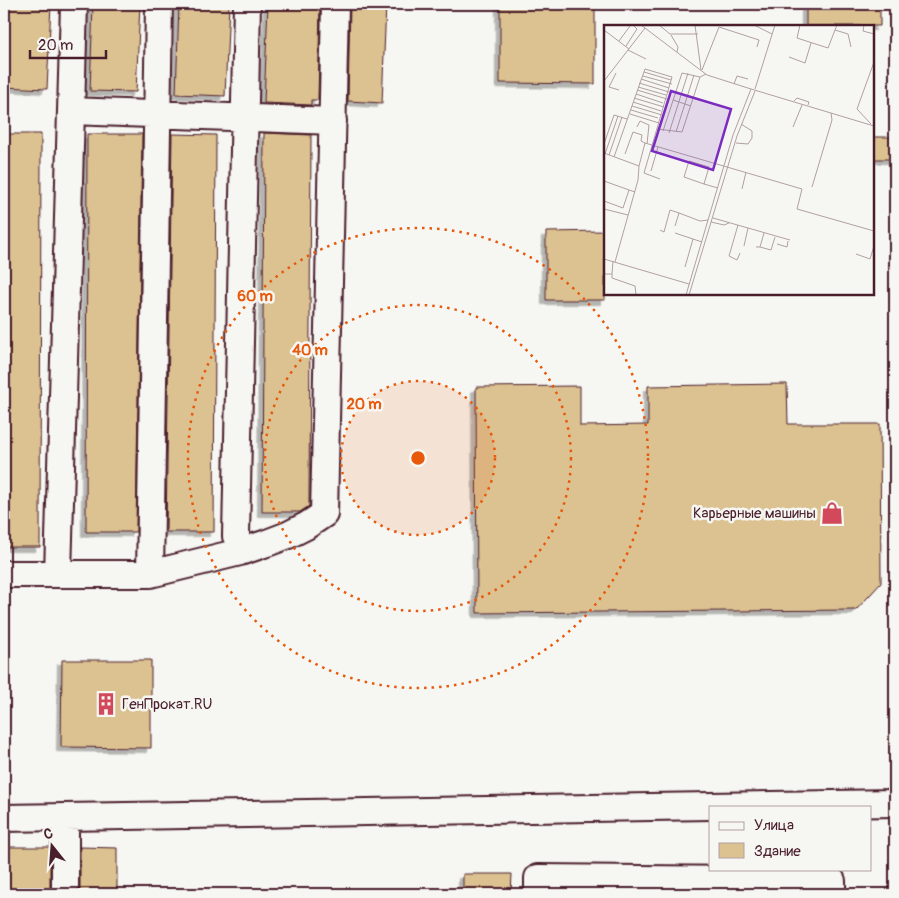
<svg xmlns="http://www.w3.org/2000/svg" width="899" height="898" viewBox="0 0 899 898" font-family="Pangolin,sans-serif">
	<defs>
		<filter id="shadow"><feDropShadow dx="-4.5" dy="4.5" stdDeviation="0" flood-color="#0004"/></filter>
	</defs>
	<rect width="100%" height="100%" fill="#f6f6f2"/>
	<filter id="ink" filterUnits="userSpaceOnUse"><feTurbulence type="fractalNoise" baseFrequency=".02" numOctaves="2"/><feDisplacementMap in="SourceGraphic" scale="10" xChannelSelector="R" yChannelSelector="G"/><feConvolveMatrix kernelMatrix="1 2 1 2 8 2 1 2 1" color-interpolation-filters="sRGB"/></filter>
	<g filter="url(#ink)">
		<path fill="#dcc191" stroke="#4a1f2b" filter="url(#shadow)" d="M4 4H51L47 89 4 87Z
			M93 4H140L136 92 90 91Z
			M179 4H229L225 96 176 94Z
			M268 4H320L318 100H311V105L264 103Z
			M350 4H386L382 103 348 101Z
			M500 4H595V84L500 83Z
			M806 4H880V26H806Z
			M264 133 311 135 309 506 300 512H262Z
			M4 134H41L40 547H4Z
			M87 134H142L136 532H86Z
			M172 134 216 135 214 532H166Z
			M873 137H895V159H873Z
			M605 231V300H546V232Z
			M787 384 788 424H880L881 583 856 610 477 613 476 387 580 386V426L648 425V386Z
			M62 660H151V748L61 747Z
			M4 847H50V894H4Z
			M80 847 117 848V894H80Z
			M463 874H512L511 894H463Z"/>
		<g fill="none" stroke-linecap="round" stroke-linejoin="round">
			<defs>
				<path id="minor" d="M71 111 333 121
					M236 536 247 4
					M4 574H150L240 552 267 543 288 535 306 526 324 514 335 4
					M58 574 74 4
					M150 574 159 4
					M4 818 895 803
					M65 894V817
					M538 894V878L832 881V894"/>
			</defs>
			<use href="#minor" stroke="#4a1f2b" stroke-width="30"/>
			<use href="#minor" stroke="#f6f6f2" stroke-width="26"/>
		</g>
	</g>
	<circle cx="418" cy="458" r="77" fill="#e8590c" fill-opacity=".12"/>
	<g fill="none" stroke="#e8590c" stroke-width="2.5" stroke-dasharray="2.5 5">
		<circle cx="418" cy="458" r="77"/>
		<circle cx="418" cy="458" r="153"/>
		<circle cx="418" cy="458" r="230"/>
	</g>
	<defs>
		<symbol id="shop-bare" viewBox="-9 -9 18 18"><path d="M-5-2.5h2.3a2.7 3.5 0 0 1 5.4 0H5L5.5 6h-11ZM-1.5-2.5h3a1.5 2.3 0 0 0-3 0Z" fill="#d1495b" stroke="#f6f6f2" stroke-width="2.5" paint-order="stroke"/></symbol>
		<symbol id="building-bare" viewBox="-9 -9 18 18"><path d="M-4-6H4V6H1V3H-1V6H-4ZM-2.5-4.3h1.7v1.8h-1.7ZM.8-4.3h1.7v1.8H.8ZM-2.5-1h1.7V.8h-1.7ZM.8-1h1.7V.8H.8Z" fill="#d1495b" stroke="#f6f6f2" stroke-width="2.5" paint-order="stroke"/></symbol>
	</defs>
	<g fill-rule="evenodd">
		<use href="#shop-bare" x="816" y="497" width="32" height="32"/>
		<use href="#building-bare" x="90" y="688" width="32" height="32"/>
	</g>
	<g text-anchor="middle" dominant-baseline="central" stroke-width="5" stroke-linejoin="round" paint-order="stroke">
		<g font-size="15" fill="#4a1f2b" stroke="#f6f6f2" text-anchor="end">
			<text x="816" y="513">Карьерные машины</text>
			<text x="122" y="704" text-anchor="start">ГенПрокат.RU</text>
		</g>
	</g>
	<g transform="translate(604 25)">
		<rect width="270" height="270" fill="#f6f6f2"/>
		<path fill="none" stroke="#b1a0a2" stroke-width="1" d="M37 0 103 50 147 64M55 0 66 9H94M91 0 97 45M150 0 168 9M196 0 193 13 224 23 231 5M233 0 231 5 244 9 247 22M260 0 259 6 270 9M0 5 25 24M67 10 74 22 73 27M15 16 26 1M22 21 33 4 29 0M24 25 42 34M185 32 201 38 207 18M98 45 115 2 155 15 153 22M40 47 67 55M12 48 5 62 15 65M39 51 68 59M37 54 65 63M0 56 41 3M35 58 65 67M130 59 133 51 144 54M34 62 62 70M151 64 171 0M33 65 63 74M32 69 59 78M30 73 60 82M69 75 87 81M190 76 193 73 205 77 204 80M29 77 57 86M28 81 58 90M27 85 54 93M26 89 55 98M267 99 253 84 270 37M33 102 36 96 45 100 43 119M189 102 198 80M53 104 78 107 96 52 102 49M59 106 78 48 96 52M72 107 90 50M65 108 84 48M132 118 144 119 148 113V106L137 99M0 119 10 90 23 94M0 128 35 141 34 155 11 237M1 129 14 91M21 129 29 107 38 110 37 116 41 118M5 130 18 92M10 132 41 44 68 52 40 148 56 154M35 141 41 118 198 164 193 184 270 206M47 146 54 122M0 156 25 165M100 159 105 142 85 136 80 152 100 159 114 163M208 162 228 95 227 88M138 164 142 147M0 176 19 183 25 165 31 167M0 184 24 190M109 193 186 215M107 197 120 200 125 198M134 200 125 231 133 235 136 228M71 201 75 188 96 196 104 195M56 205 60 207 66 185 75 188M71 208 98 217M173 219 183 222 184 216M140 221 144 203M152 222H156L160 208M156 222 167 225 171 212M252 229 266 234 270 221M0 234 85 259M81 242 89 214M0 249H8L9 236M8 249V253L31 261 32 270M82 270 129 110 147 64 270 101M85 270 133 111 151 66"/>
		<path fill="#7b2cbf" fill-opacity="0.15" stroke="#7b2cbf" stroke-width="2.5" d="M67 66 127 84 109 145 48 126Z"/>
		<rect width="270" height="270" fill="none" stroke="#4a1f2b" stroke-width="2.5"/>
	</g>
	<circle cx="418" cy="458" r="8" fill="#e8590c" stroke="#f6f6f2" stroke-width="2.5"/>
	<g font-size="15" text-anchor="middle" font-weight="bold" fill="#e8590c" stroke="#f6f6f2" stroke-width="5" stroke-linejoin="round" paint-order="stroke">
		<text x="255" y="301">60 m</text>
		<text x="310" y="355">40 m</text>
		<text x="364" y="409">20 m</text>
	</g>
	<rect width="899" height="898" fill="none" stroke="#f6f6f2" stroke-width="20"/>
	<rect x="10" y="10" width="879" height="878" fill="none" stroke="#4a1f2b" stroke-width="2" filter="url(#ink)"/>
	<rect x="709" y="806" width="162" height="65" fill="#f6f6f2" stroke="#b1a0a2"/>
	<rect x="719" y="822" width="25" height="8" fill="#f6f6f2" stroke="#b1a0a2"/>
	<text x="754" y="830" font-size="15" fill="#4a1f2b">Улица</text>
	<rect x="719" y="843" width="25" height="15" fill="#dcc191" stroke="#b1a0a2"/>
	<text x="754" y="856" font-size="15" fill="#4a1f2b">Здание</text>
	<g transform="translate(52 846) rotate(343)" stroke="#f6f6f2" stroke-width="4" paint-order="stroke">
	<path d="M0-4L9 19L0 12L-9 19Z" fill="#4a1f2b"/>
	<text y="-8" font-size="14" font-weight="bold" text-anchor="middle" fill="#4a1f2b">С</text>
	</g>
	<path d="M30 50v8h76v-8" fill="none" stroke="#4a1f2b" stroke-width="2.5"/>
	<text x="38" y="50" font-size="15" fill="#4a1f2b" stroke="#f6f6f2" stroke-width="4" paint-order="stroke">20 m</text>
</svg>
